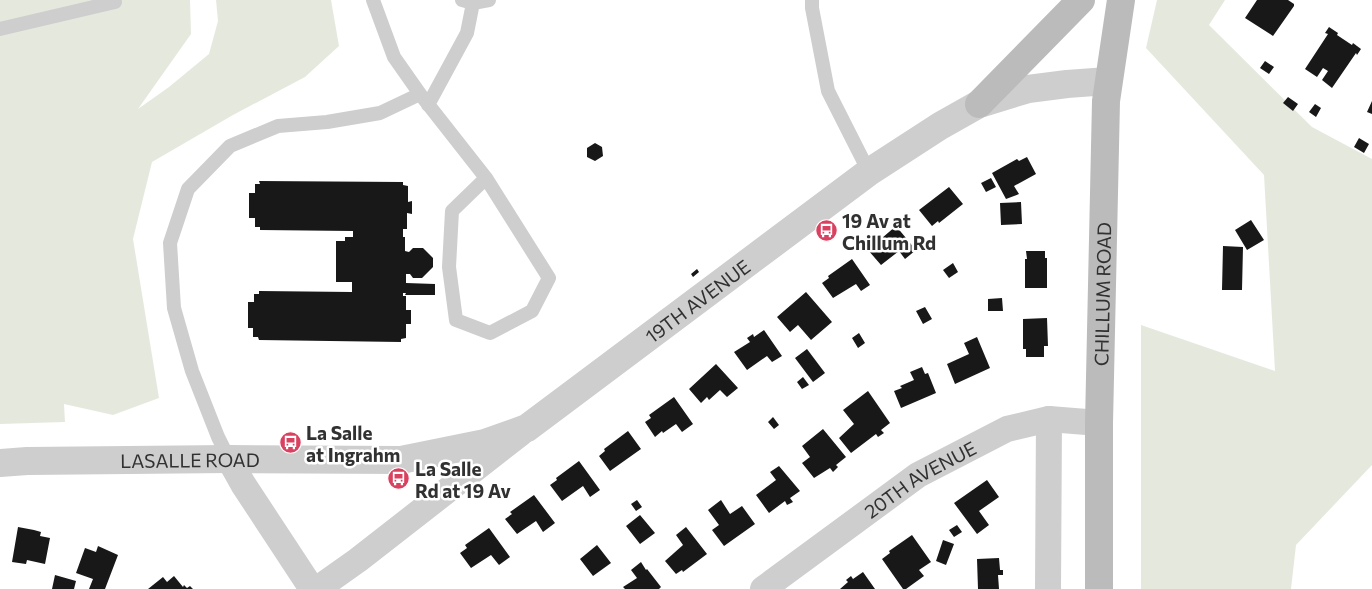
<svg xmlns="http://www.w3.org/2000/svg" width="1372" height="589" viewBox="0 0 1372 589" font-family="Commissioner,sans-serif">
	<rect width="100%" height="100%" fill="#fff"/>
	<path fill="#e5e9dd" d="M0 0H190L191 34 138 109 169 87 209 54 218 21 216 0H331L339 46 305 77 233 115 152 162 133 239 159 398 113 415 64 404 65 422 0 424Z
		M1157 0H1225L1209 25 1312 127 1372 159V465L1296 545 1291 589H1141V325L1275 371 1264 175 1146 48Z"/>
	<path fill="#181818" d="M1257 0H1288L1294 4V6L1273 36 1245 18Z
		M1329 27 1338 33 1337 35 1352 45 1353 43 1361 49 1357 55 1356 53 1332 88 1322 80 1328 71 1323 68 1317 77 1305 69 1328 34 1325 33Z
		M1265 61 1274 67 1269 74 1260 68Z
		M1288 97 1298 104 1293 111 1283 103Z
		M1372 101V114L1367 112Z
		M1315 104 1321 108 1316 117 1309 112Z
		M1359 138 1369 144 1364 153 1354 147Z
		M595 143 602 147 603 156 595 161 587 157V148Z
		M1027 157 1036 174 1014 186 1019 194 1006 199 992 173 1017 159 1019 161Z
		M991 178 996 187 986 192 981 183Z
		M259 181 403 182V185L408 186V202L412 201V214L407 213V229H403V237H405V251L409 252 413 248H423L433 258V267L422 278H413L410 274H406V283L435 284V295H405L406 293H403V296H406V310H411V324H406V338L401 339V342L259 340 258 337H253V328H248V302H254V294H259V291L352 292V282H336V241H345V237H353V231L260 230V227H255V218H249V193H255V184H260Z
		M949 187 963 204 939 223 938 221 932 226 919 210Z
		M1021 202 1022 224 1001 225 1000 203Z
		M1251 220 1264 240 1247 250 1235 230Z
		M896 226 916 250 905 259 899 251 881 265 868 250Z
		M1223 246 1243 247 1242 290H1222Z
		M1026 251H1045V258H1047V288H1025V259H1027Z
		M852 259 870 285 861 291 856 284 833 298 822 283 829 278 828 276Z
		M953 263 958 272 949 278 943 270Z
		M697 269 699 272 693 277 691 274Z
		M806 292 832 322 811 340 798 325 790 332 777 317Z
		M1002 298 1003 311H988V299Z
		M925 307 932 319 923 324 916 311Z
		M1047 318 1048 346H1044V357H1026V349H1023V319Z
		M764 330 782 356 772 362 767 356 747 370 734 352 750 342 747 338 753 334 754 337Z
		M859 333 865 343 858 348 852 338Z
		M977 337 990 368 955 384 947 364 969 354 964 343Z
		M807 349 825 373 813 382 795 358Z
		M716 364 738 388 727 397 720 390 709 400 707 397 701 403 689 389Z
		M922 367 925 374 928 373 936 393 901 408 894 391 902 388 900 386 914 380 910 372Z
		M803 377 809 385 802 389 797 382Z
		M868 391 890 423 881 430 884 433 878 437 876 434 851 453 839 438 854 424 843 410Z
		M674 397 693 424 682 432 676 424 663 433 662 431 655 437 645 422 651 418 649 415Z
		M773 417 779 425 774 429 768 422Z
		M823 429 846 457 836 465 838 467 833 472 830 468 814 478 802 463 810 457 802 446Z
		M628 431 641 449 610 471 599 456 605 451 604 449Z
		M286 433H293V438H286Z
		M579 461 600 490 590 497 583 486 562 501 550 485 557 480 556 478Z
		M779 466 800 491 790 498 793 502 787 505 785 501 769 513 756 495 776 480 770 472Z
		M987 480 999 497 979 511 989 525 977 534 954 503Z
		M534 495 555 523 543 532 536 521 517 534 505 519 512 514 510 512Z
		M637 500 642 507 636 511 631 504Z
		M721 500 730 514 742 506 755 524 724 546 712 530 719 525 708 510Z
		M640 515 655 533 640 544 626 526Z
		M957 525 962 532 954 537 949 530Z
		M18 527 34 530 41 532 40 536 50 538 45 564 27 560 26 564 12 562Z
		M686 527 707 554 683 572 682 570 676 574 665 561 683 545 676 535Z
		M489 528 510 557 499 565 491 555 471 568 460 553 467 548 465 545Z
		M912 535 931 562 919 570 924 576 906 589H903L882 559 890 553 889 551Z
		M943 540 954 544 946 565 936 561Z
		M597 545 611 563 593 576 580 559Z
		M98 546 118 555 105 589H89L93 579 76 573 85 548 96 552Z
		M999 558 1000 570H1003V575H998L999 589H978L977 559Z
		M641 562 646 570 647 569 661 587 659 589H625L623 587 637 578 631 570Z
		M863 572 875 589H840L848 582 846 580 851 576 853 579Z
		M55 575 76 581 74 589H52Z
		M174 576 183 587 184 585 187 588 190 586 193 589H148L163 577 167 582Z"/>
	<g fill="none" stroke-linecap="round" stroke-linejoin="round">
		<path stroke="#cecece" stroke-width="14" d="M373 0 394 57 420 94 486 178 549 278 532 311 490 333 456 320 449 267 452 211 486 178
			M462 0 473 3 489 0
			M812 0V8L828 91 869 172
			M0 29 115 2
			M428 105 467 33 473 3
			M229 459 218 437 192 371 174 308 170 243 188 189 230 146 278 126 327 122 380 113 420 94"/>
		<g stroke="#cecece" stroke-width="26">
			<path d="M229 459 243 484 312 589"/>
			<path d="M317 589 358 560 521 433"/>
			<path id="s1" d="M763 589 918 475 1007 429 1049 419 1099 423"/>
			<path d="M1048 589 1049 419"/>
		</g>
		<path stroke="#cecece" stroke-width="28" id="s2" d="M0 463 27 461 229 459 401 460 485 443 527 428 869 172 940 126 979 104 1028 89 1067 84 1108 81"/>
		<g stroke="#bbb" stroke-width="28">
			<path d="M979 104 1081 0"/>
			<path id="s3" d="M1099 589V423L1106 101 1121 0"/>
		</g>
	</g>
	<defs>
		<symbol id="bus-disc" viewBox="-11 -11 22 22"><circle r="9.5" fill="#da4160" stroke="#fff"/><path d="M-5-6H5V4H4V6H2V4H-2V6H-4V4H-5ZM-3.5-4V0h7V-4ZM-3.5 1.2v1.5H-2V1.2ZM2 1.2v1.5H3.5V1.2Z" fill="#fff"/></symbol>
	</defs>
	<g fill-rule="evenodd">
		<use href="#bus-disc" x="814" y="218" width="25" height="25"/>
		<use href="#bus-disc" x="278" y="430" width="25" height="25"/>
		<use href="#bus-disc" x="386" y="466" width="25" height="25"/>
	</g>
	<g text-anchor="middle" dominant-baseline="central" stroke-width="5" stroke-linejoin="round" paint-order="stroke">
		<g font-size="19" font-weight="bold" fill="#313131" stroke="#fff" text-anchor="start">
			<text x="842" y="220">19 Av at<tspan x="842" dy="22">Chillum Rd</tspan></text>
			<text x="306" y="432">La Salle<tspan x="306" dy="22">at Ingrahm</tspan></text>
			<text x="415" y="468">La Salle<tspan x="415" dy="22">Rd at 19 Av</tspan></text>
		</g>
		<g font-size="19" fill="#313131" stroke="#fff">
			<text stroke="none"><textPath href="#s3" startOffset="295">CHILLUM ROAD</textPath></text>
			<text stroke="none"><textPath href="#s2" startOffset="744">19TH AVENUE</textPath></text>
			<text stroke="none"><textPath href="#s2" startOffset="190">LASALLE ROAD</textPath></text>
			<text stroke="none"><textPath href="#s1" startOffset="192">20TH AVENUE</textPath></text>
		</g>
	</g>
</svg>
